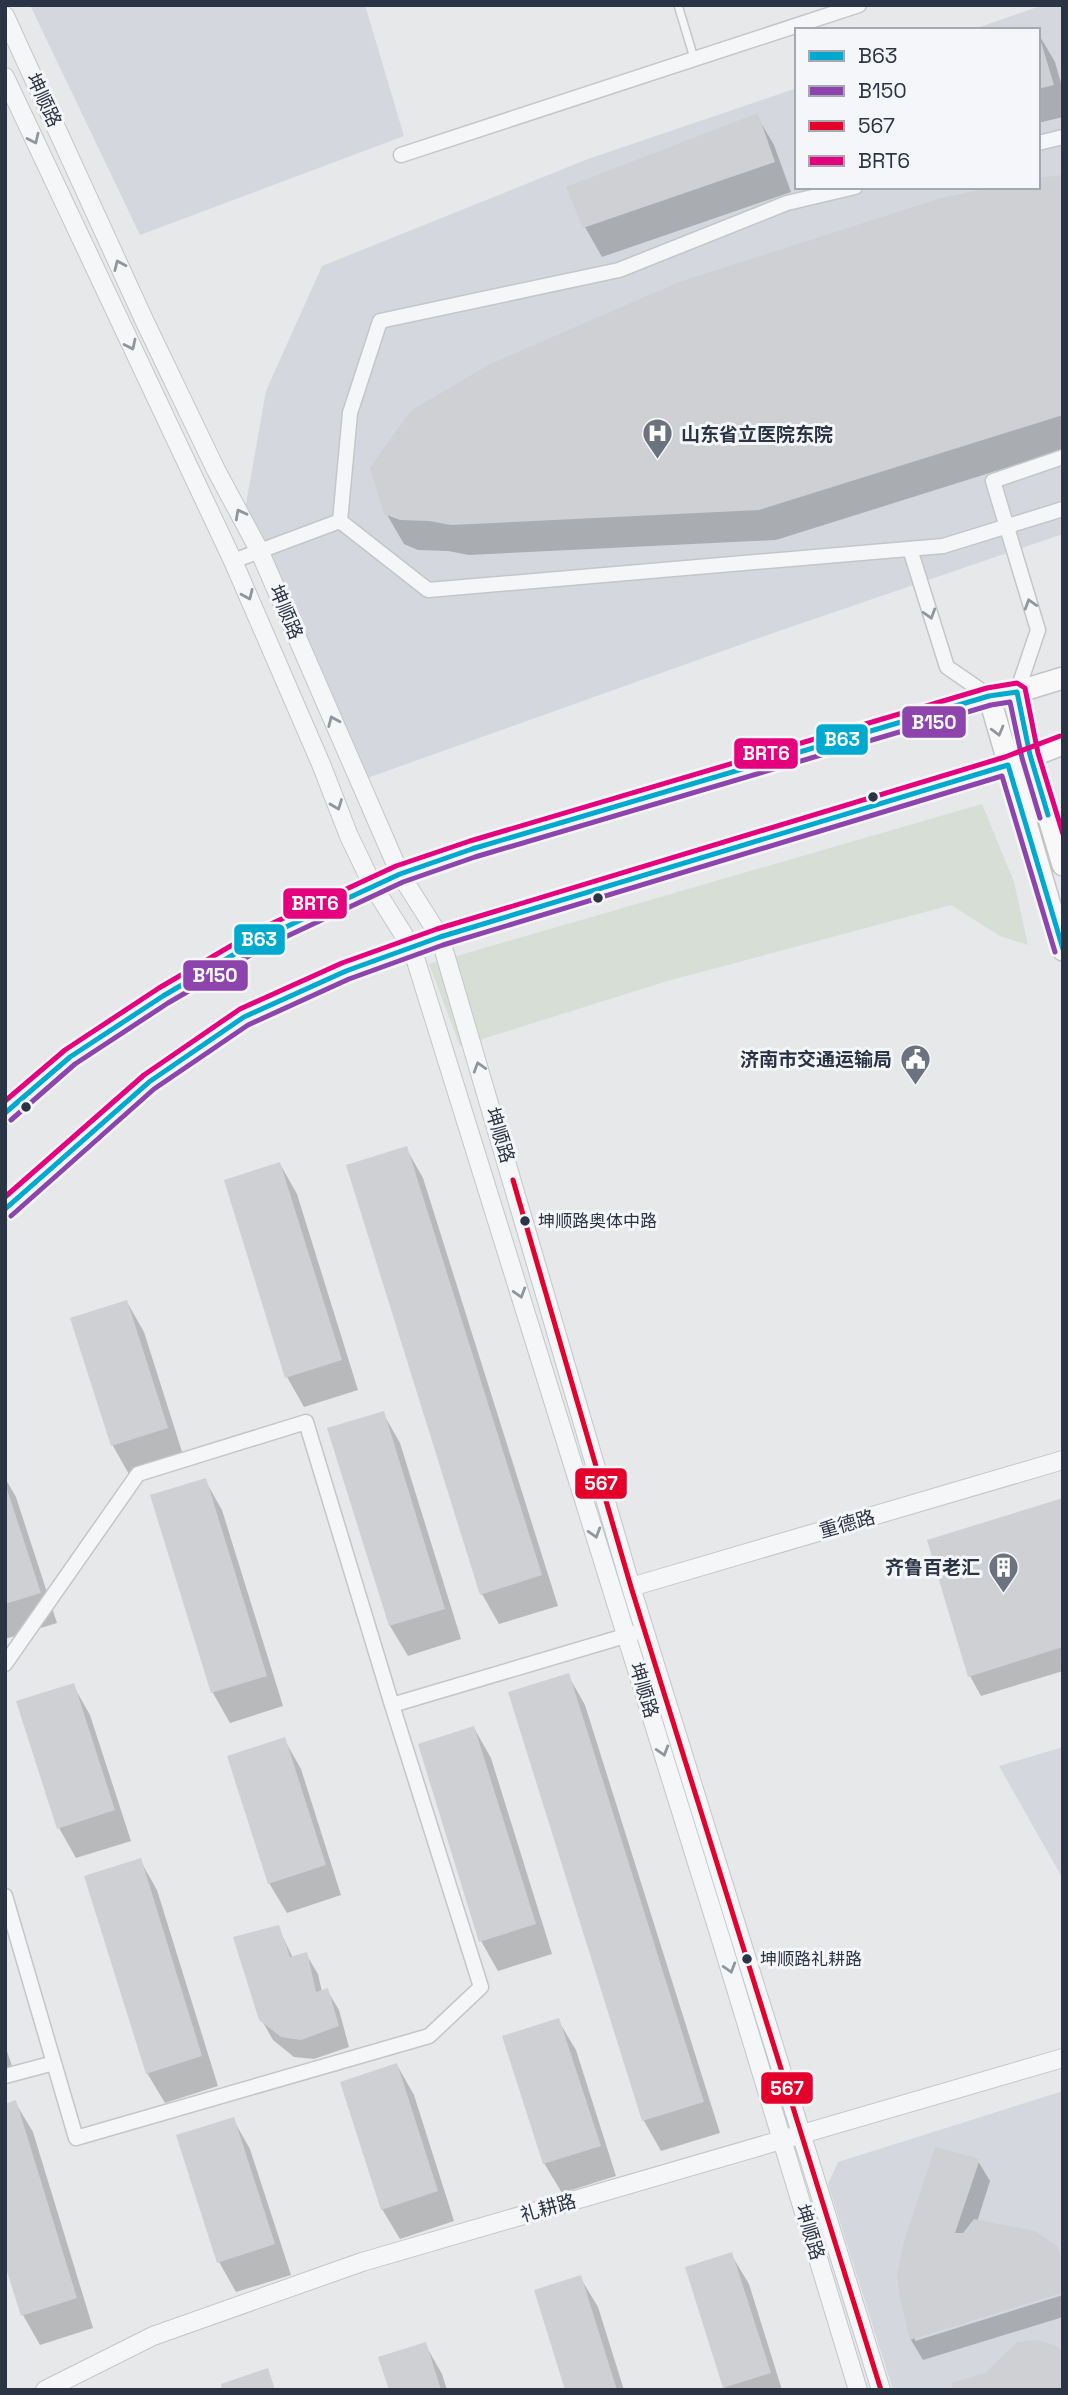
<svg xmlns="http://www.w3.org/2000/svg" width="1068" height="2395" viewBox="0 0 1068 2395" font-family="'Space Grotesk','Noto Sans SC',sans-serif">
	<rect width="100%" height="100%" fill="#e6e8ea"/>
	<path fill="#d4d7dd" d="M30 5H365L404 136 140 235Z
		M1043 5H1063V534L779 631 359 781 241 532 266 391 322 266 588 159 797 88V187H1038V30H971Z
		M1063 1747V1879L999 1766Z
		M1063 2091V2390H893L828 2184 838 2162Z"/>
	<path fill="#d6ded6" d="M982 804 1014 882 1028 945 1000 936 951 905 664 982 460 1046 429 964Z"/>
	<path fill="#0003" d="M1038 33 1055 62 1063 90V117L1038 123Z
		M757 116 774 145 791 192 602 257 585 227Z
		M1063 177V450L776 540 469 555 448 551 418 550 404 544 386 513Z
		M406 1148 423 1178 558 1606 499 1624 482 1594Z
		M280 1164 297 1194 358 1390 304 1407 287 1377Z
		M127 1302 144 1332 184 1458 130 1476 113 1446 72 1319Z
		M383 1413 400 1443 461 1639 408 1656 390 1626 330 1430Z
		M5 1478 16 1497 57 1623 5 1639Z
		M205 1480 222 1510 283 1706 230 1723 213 1693 152 1497Z
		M1063 1500V1671L981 1696 970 1676Z
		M568 1675 585 1705 720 2133 661 2151 644 2121 510 1693Z
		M73 1685 90 1715 131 1841 76 1858 59 1828Z
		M474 1728 491 1758 552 1954 498 1971 481 1941Z
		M284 1739 301 1769 341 1895 287 1913 269 1883Z
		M140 1860 157 1890 218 2086 165 2103 147 2073Z
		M278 1927 293 1958 306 1954 318 1974 322 1992 327 1990 339 2010 349 2047 314 2059 294 2057 273 2040 261 2019Z
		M558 2020 576 2050 616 2176 562 2193 544 2163Z
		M5 2045 16 2078 5 2082Z
		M397 2065 414 2095 454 2221 400 2239 382 2209Z
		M15 2102 33 2132 93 2328 40 2345 23 2315Z
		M233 2119 250 2149 291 2275 236 2292 219 2262Z
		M978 2161 990 2181 977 2222 1055 2248 1063 2260V2291L915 2337V2341L1063 2295V2317L923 2360 911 2340 902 2298Z
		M731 2254 749 2284 782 2390H726L725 2388 687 2268Z
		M580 2277 598 2307 624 2390H567Z
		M425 2344 442 2374 447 2390H390Z"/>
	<path fill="#ced0d3" d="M1038 32 1054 85 1038 89Z
		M758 113 775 162 583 228 566 187Z
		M1063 175V415L759 510 451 525 429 521 400 520 384 514 370 468 388 442 412 410 490 364 679 282 938 199 993 187H1038V178Z
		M407 1146 542 1575 480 1595 346 1165Z
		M280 1162 342 1360 285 1378 224 1180Z
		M127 1300 168 1428 111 1446 70 1318Z
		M384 1411 445 1609 389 1626 327 1428Z
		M206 1478 267 1676 211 1693 150 1495Z
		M5 1483 41 1593 5 1604Z
		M1063 1498V1647L968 1677 927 1540Z
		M569 1673 704 2102 642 2121 508 1692Z
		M74 1683 115 1810 57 1829 16 1701Z
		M474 1726 536 1924 479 1942 418 1744Z
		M285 1737 326 1865 268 1884 227 1756Z
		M141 1858 202 2056 146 2074 84 1876Z
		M279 1925 290 1957 307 1952 316 1992 328 1988 339 2026 301 2040 281 2037 259 2020 233 1937Z
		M559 2018 601 2146 543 2164 502 2036Z
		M397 2063 438 2191 381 2210 340 2082Z
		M16 2100 77 2298 21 2316 5 2265V2104Z
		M234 2117 275 2244 217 2263 176 2135Z
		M935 2147 980 2159 955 2233H963L974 2219 1035 2231 1057 2246 1063 2263V2291L1062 2293 910 2340 900 2298 897 2275 904 2242Z
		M732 2252 771 2373 723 2388 685 2267Z
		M581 2275 617 2390H565L534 2290Z
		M1038 2340 1056 2346 1063 2352V2390H954L951 2383 985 2373 1017 2342Z
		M426 2342 441 2390H389L378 2357Z
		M268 2368 275 2390H222L221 2384Z"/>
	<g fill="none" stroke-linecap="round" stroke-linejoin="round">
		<defs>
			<path id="service" d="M678 5 694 58"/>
			<path id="minor" d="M1038 143 1063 137
				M401 155 859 5
				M340 521 350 413 380 321 619 270 787 203 855 187
				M910 549 947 667 989 696
				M233 561 340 521 428 590 943 546 1063 509
				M1017 692 1038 630 993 481 1063 457
				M5 1664 138 1474 306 1422 392 1705
				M5 1896 54 2063
				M5 2076 54 2063 76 2138 429 2036 481 1987 392 1705 635 1633"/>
			<path id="tertiary" d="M5 16 145 322 216 470 259 550 400 874 440 937 631 1587 881 2390
				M5 77 233 561 321 764 349 836 373 886 412 948 723 1946 858 2390
				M631 1587 1063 1460
				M45 2390 153 2336 362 2262 1063 2058"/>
			<path id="primary" d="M1017 692 1030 755 1063 865
				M989 696 1063 950
				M5 1113 70 1057 163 996 262 938 400 874 472 849 989 696 1017 692 1063 678
				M5 1209 149 1082 244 1017 346 971 440 937 1008 765 1063 744"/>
		</defs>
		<use href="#service" stroke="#c4c6c8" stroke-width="10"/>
		<use href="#minor" stroke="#c4c6c8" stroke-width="17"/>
		<use href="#tertiary" stroke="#c4c6c8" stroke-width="20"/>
		<use href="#primary" stroke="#c2c5c8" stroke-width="24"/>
		<use href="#service" stroke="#f5f6f7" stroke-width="7"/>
		<use href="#minor" stroke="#f5f6f7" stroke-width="14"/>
		<use href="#tertiary" stroke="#f5f6f7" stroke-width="18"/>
		<use href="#primary" stroke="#f8f8f8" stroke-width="21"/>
		<defs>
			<path id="bus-1" d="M5 1113 70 1057 163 996 262 938 400 874 472 849 989 696 1017 692 1030 755 1048 815
				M5 1209 149 1082 244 1017 346 971 440 937 1008 765 1063 949"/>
			<path id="bus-2" d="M11 1120 75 1064 168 1003 266 946 403 882 475 857 991 705 1010 702 1022 758 1040 818
				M11 1216 154 1089 248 1025 349 979 443 945 1002 776 1055 952"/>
			<path id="bus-3" d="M513 1180 631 1587 881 2390"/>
			<path id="bus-4" d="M5 1101 65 1050 159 988 258 930 396 866 470 841 987 688 1017 683 1025 688 1038 753 1063 834
				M5 1197 144 1075 240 1009 342 963 437 929 1005 757 1060 736"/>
		</defs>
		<use href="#bus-1" stroke="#f4f6f9" stroke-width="10"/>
		<use href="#bus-2" stroke="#f4f6f9" stroke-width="10"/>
		<use href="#bus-3" stroke="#f4f6f9" stroke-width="10"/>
		<use href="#bus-4" stroke="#f4f6f9" stroke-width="10"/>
		<use href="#bus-1" stroke="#00a9ce" stroke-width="5"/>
		<use href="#bus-2" stroke="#8e44ad" stroke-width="5"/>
		<use href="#bus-3" stroke="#e4002b" stroke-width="5"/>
		<use href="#bus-4" stroke="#e5007d" stroke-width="5"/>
	</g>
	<defs><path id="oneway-chevron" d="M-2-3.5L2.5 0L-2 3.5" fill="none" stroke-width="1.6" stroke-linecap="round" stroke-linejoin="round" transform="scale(1.75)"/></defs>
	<g stroke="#90959e">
		<use href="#oneway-chevron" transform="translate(34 139) rotate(65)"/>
		<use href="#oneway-chevron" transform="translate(119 265) rotate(-114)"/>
		<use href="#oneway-chevron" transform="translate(131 345) rotate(65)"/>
		<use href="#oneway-chevron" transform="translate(240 514) rotate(-118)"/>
		<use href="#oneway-chevron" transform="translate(248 595) rotate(66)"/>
		<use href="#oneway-chevron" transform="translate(1030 604) rotate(-107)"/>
		<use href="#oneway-chevron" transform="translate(930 614) rotate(73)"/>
		<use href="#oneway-chevron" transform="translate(333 721) rotate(-113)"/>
		<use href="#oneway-chevron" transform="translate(337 805) rotate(69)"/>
		<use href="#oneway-chevron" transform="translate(479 1067) rotate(-107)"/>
		<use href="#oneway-chevron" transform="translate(520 1293) rotate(73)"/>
		<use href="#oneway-chevron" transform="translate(595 1533) rotate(73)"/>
		<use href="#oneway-chevron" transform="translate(663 1751) rotate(73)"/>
		<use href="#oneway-chevron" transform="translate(730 1968) rotate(73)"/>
	</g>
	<use stroke="#92969e" href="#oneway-chevron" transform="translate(998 731) rotate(75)"/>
	<defs>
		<symbol id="hospital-pin" viewBox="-11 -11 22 30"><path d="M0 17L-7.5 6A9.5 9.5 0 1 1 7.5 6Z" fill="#6c737f" stroke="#f4f6f9"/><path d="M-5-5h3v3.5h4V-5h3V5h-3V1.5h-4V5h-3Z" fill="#fff"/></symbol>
		<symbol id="civic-pin" viewBox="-11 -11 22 30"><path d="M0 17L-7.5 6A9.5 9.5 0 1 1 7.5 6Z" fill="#6c737f" stroke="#f4f6f9"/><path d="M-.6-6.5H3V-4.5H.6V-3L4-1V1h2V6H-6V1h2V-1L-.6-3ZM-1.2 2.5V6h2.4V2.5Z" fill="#fff"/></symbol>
		<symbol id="building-pin" viewBox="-11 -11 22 30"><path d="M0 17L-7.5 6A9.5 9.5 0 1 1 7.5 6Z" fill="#6c737f" stroke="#f4f6f9"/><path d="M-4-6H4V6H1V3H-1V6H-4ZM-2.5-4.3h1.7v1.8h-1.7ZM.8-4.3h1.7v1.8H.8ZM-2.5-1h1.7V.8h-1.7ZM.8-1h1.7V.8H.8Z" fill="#fff"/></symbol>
	</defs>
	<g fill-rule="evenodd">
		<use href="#hospital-pin" x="640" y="416" width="35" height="47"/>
		<use href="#civic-pin" x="898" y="1042" width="35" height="47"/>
		<use href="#building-pin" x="986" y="1550" width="35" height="47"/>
	</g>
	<g fill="#2b3445" stroke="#f4f6f9" stroke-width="2.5">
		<circle cx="873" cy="797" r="6"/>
		<circle cx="598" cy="898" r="6"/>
		<circle cx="26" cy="1107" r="6"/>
		<circle cx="525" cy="1221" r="6"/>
		<circle cx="747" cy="1959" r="6"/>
	</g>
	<g text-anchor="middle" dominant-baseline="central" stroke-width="6" stroke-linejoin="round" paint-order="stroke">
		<g font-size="17" fill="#2b3445" stroke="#f4f6f9" text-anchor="start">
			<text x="538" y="1221">坤顺路奥体中路</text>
			<text x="760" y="1959">坤顺路礼耕路</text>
		</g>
		<g font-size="19" fill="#2b3445" stroke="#f4f6f9">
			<text transform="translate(44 100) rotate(65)">坤顺路</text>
			<text transform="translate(286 612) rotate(67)">坤顺路</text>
			<text transform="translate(500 1135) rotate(73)">坤顺路</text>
			<text transform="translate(847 1524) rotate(-16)">重德路</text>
			<text transform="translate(644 1690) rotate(73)">坤顺路</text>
			<text transform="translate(548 2208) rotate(-16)">礼耕路</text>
			<text transform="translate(810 2232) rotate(73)">坤顺路</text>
		</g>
		<g font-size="19" font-weight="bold" fill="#2b3445" stroke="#f4f6f9" text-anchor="end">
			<text x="681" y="434" text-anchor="start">山东省立医院东院</text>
			<text x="892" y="1059">济南市交通运输局</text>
			<text x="980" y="1567">齐鲁百老汇</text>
		</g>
	</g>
	<g stroke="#f4f6f9" stroke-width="2.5">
		<rect x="901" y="705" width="66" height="34" rx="7" fill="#8e44ad"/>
		<rect x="815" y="723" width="54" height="33" rx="7" fill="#00a9ce"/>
		<rect x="733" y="737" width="66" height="33" rx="7" fill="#e5007d"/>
		<rect x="282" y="887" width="66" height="33" rx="7" fill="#e5007d"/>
		<rect x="233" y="923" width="53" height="33" rx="7" fill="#00a9ce"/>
		<rect x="182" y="959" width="67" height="33" rx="7" fill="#8e44ad"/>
		<rect x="574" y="1467" width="54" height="33" rx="7" fill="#e4002b"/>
		<rect x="760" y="2071" width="54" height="34" rx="7" fill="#e4002b"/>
	</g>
	<g font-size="19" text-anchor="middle" font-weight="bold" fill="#fff">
		<text x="934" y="729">B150</text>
		<text x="842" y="746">B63</text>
		<text x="766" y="760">BRT6</text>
		<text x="315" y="910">BRT6</text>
		<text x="259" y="946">B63</text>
		<text x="215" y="982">B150</text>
		<text x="601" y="1490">567</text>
		<text x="787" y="2095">567</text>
	</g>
	<rect width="1068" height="2395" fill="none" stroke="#2b3445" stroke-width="14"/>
	<rect x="795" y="28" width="245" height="161" fill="#f4f6f9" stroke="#a4a8b1" stroke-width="2"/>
	<rect x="809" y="51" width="35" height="10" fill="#00a9ce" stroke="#a4a8b1" stroke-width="2"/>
	<text x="858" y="63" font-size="21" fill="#2b3445">B63</text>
	<rect x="809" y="86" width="35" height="10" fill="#8e44ad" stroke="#a4a8b1" stroke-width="2"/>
	<text x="858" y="98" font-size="21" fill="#2b3445">B150</text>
	<rect x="809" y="121" width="35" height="10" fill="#e4002b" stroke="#a4a8b1" stroke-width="2"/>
	<text x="858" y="133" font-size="21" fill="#2b3445">567</text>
	<rect x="809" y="156" width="35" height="10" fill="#e5007d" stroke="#a4a8b1" stroke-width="2"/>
	<text x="858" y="168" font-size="21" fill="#2b3445">BRT6</text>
</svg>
